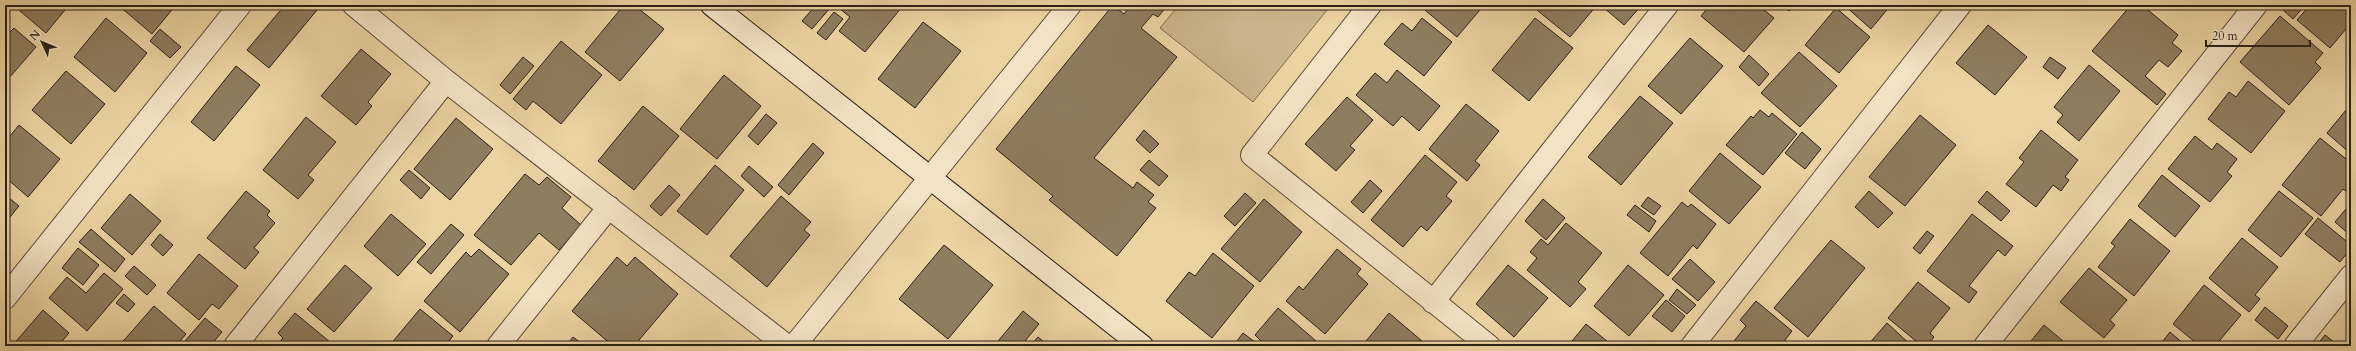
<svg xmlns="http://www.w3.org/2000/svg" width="2356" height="351" viewBox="0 0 2356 351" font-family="Cardo,serif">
	<rect width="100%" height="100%" fill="#ecd3a2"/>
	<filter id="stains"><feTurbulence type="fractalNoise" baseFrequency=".005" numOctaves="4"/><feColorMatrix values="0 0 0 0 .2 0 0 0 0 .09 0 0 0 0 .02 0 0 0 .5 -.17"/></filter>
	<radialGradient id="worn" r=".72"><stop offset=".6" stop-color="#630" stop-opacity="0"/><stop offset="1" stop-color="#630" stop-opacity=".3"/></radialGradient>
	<path fill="#cbb58a" stroke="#7a6a50" d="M1179 5H1331L1253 102 1160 28Z"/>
	<path fill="#8f7d5f" stroke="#2a2017" d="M13 5H69L46 33Z
		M118 5H176L152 34Z
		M285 5H312L317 10 269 68 247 50Z
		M624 5H634L664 29 620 81 585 52Z
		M799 5H808L804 10Z
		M816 5H827L830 8 812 29 802 21Z
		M843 5H900L902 7 865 52 839 31 850 17 840 9Z
		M1113 5 1124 14 1131 5H1168L1158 17 1153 14 1141 28 1177 57 1094 158 1133 188 1137 182 1154 195 1148 202 1156 208 1117 256 1049 200 1053 196 996 149Z
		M1419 5H1484L1457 37Z
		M1541 5H1597L1570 37 1537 10Z
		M1605 5H1642L1624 25 1603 7Z
		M1710 5H1758L1774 18 1744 52 1701 16Z
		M1782 5H1794L1789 11Z
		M1844 5H1891L1871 29Z
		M2131 5H2142L2178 35 2172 43 2182 51 2168 67 2159 60 2145 76 2166 94 2157 105 2092 51Z
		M2222 5H2232L2228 10Z
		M2285 5H2305L2293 19 2282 9Z
		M2310 5H2351V23L2330 48 2297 20Z
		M1836 8 1870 37 1839 73 1805 45Z
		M834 12 843 19 826 40 817 33Z
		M2280 16 2323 53 2315 62 2321 68 2289 105 2240 62Z
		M106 18 147 53 115 92 74 57Z
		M1422 18 1452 42 1424 76 1384 44 1402 23 1412 31Z
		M1535 18 1573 48 1529 101 1492 70Z
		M923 22 961 51 915 108 878 79Z
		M1988 25 2027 57 1995 95 1956 63Z
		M14 28 36 47 9 78 5 75V33L7 35Z
		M160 29 181 47 170 58 150 41Z
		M1690 38 1723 66 1681 114 1648 86Z
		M561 41 602 75 561 124 533 101 526 110 513 99Z
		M361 49 391 74 368 102 372 106 356 125 321 96Z
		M1799 52 1837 86 1800 127 1761 93Z
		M1749 55 1769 74 1759 86 1739 67Z
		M523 57 534 66 510 94 500 85Z
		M2050 57 2066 68 2058 79 2043 67Z
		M2089 65 2120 91 2079 141 2057 122 2063 115 2054 107Z
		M236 66 260 85 214 141 191 122Z
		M1397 70 1440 106 1419 131 1402 116 1393 126 1356 95 1375 73 1387 83Z
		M66 71 105 104 71 144 32 110Z
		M724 75 761 106 717 159 680 129Z
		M2248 81 2285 111 2251 153 2208 119 2229 92 2236 97Z
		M1640 96 1673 123 1621 185 1588 157Z
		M1347 97 1373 120 1350 146 1355 150 1336 171 1305 144Z
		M1466 104 1499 131 1475 161 1480 165 1467 181 1429 149Z
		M2351 104V154L2327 133Z
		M643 106 679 136 634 190 598 161Z
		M1760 110 1769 117 1772 113 1797 134 1763 175 1726 145 1751 116 1753 118Z
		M766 114 777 123 758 145 748 136Z
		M1920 115 1956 145 1905 206 1869 177Z
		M306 117 336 142 308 175 314 180 298 199 263 170Z
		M456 118 493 149 450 200 414 169Z
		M19 125 60 159 28 197 5 177V142Z
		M1144 130 1159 144 1150 153 1136 140Z
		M2041 130 2078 160 2065 177 2069 180 2061 191 2053 185 2036 207 2006 184 2024 162 2019 158Z
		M1802 132 1821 149 1805 169 1785 153Z
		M2195 136 2212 150 2217 143 2237 159 2227 172 2232 176 2210 202 2168 169Z
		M2320 138 2351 163V186L2347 192 2343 189 2321 216 2282 185Z
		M813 143 824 153 789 195 778 185Z
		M1720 153 1761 187 1729 224 1689 191Z
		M1425 155 1457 182 1446 196 1452 201 1427 231 1421 226 1403 247 1371 220Z
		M1149 160 1168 176 1159 186 1140 170Z
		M715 165 744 190 707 235 677 211Z
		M749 166 773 187 764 197 741 176Z
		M409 170 430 188 421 199 400 180Z
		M525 174 539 185 547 177 571 197 562 208 581 225 559 250 539 233 511 265 474 235Z
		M2162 175 2200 206 2175 237 2138 206Z
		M1370 180 1382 191 1363 213 1351 202Z
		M669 185 680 195 661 216 650 206Z
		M246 191 270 211 267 215 275 223 254 248 259 252 245 269 207 238Z
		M1869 191 1893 213 1878 228 1855 207Z
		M1987 191 2010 211 2001 221 1978 202Z
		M2279 191 2313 218 2281 257 2248 230Z
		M1245 193 1256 203 1235 226 1224 216Z
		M130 194 161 221 132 255 101 228Z
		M5 195 19 206 5 223Z
		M781 196 811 222 804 230 810 235 767 287 730 256Z
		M1648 197 1661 206 1654 215 1641 206Z
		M1264 199 1302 232 1260 282 1221 249Z
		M1543 199 1565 218 1546 240 1525 221Z
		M1682 202 1688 207 1691 204 1716 224 1697 249 1693 245 1668 276 1640 253Z
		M2351 203V236L2335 222Z
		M1635 205 1656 221 1649 232 1627 215Z
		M391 214 426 244 398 276 364 246Z
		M1972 214 2013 246 2005 256 1998 250 1969 286 1977 292 1969 303 1927 271Z
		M2318 218 2351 245V248L2340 262 2305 234Z
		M2130 219 2170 251 2134 296 2098 267 2115 246 2111 243Z
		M1566 223 1602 253 1578 282 1586 289 1570 307 1527 270 1537 258 1530 252 1541 239 1548 245Z
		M451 224 464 235 431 274 417 262Z
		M91 229 125 259 115 272 79 242Z
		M1927 231 1934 236 1920 254 1913 248Z
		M160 234 173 245 163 256 151 245Z
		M2242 238 2278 267 2255 295 2260 299 2249 312 2209 278Z
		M1831 240 1865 268 1808 337 1774 308Z
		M944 245 993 285 948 339 899 299Z
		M78 248 99 265 83 285 62 268Z
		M479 249 509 274 460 332 424 301 466 252 471 257Z
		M1337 249 1361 269 1357 274 1368 284 1325 334 1286 301 1299 286 1303 290Z
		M1213 253 1254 286 1212 338 1166 301 1189 272 1195 276Z
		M199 254 238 286 219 309 212 304 199 320 167 293Z
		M617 257 627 266 635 257 678 294 634 346H613L572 311Z
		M5 258 9 262 5 267Z
		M1690 259 1715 282 1698 301 1672 279Z
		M345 265 372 288 334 332 307 309Z
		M1508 265 1548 298 1514 337 1476 304Z
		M1628 265 1664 295 1629 336 1594 306Z
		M134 266 156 285 147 295 125 276Z
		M2089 268 2127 300 2110 320 2115 325 2104 338 2060 302Z
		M104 273 123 289 87 331 49 298 67 277 86 293Z
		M1918 282 1950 308 1930 333 1934 337 1927 346H1922L1888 318Z
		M2204 285 2241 315 2215 346H2200L2173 324Z
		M1677 289 1696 305 1687 314 1669 300Z
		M124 294 135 304 128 312 116 303Z
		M1666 300 1685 316 1672 332 1652 316Z
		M1756 301 1792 331 1782 344 1785 346H1730L1746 326 1740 320Z
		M154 306 186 334 176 346H119Z
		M2265 307 2288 326 2278 339 2255 320Z
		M1278 308 1316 341 1311 346H1258L1262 342 1255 335Z
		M420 309 453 336 445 346H389Z
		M43 310 69 333 58 346H12Z
		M1023 311 1039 324 1021 346H994Z
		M295 313 330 342 327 346H276L283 338 278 333Z
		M1389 313 1422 341 1418 346H1362Z
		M205 318 222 332 210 346H192L185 341Z
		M1887 323 1912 346H1867Z
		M1586 324 1613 346H1568Z
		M2044 325 2069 346H2027Z
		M2170 332 2186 346H2159Z
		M1243 333 1255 342 1252 346H1233Z
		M2325 335 2339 346H2316Z
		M2351 335V346H2349L2345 343Z
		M573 337 585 346H566Z
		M1038 337 1049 346H1030Z
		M936 341 943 346H932Z"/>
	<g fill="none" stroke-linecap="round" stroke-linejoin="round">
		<defs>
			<path id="street" d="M354 5 446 81 787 346
				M1370 5 1252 155 1489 346
				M5 298 240 5
				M1433 302 1667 5
				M235 346 446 81
				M498 346 609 207
				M794 346 1070 5
				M1692 346 1960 5
				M1985 346 2256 5
				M2295 346 2351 276"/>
			<path id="secondary" d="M712 5 1142 346"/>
		</defs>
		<use href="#street" stroke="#5a4d3a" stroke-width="24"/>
		<use href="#secondary" stroke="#2a2017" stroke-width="24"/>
		<use href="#street" stroke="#f3e2c3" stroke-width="22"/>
		<use href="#secondary" stroke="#f3e2c3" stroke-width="22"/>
	</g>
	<rect width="2356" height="351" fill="none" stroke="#ecd3a2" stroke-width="20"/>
	<rect x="6" y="6" width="2344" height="339" fill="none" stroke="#2a2017" stroke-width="2"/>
	<rect x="10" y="10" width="2336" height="331" fill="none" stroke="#2a2017"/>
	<g transform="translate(42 42) rotate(314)" stroke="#f3e2c3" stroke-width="3" paint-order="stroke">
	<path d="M0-3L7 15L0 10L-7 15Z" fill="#2a2017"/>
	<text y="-6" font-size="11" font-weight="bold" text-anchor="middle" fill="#2a2017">N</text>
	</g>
	<path d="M2206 40v6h104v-6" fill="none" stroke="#2a2017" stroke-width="2"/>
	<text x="2212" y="40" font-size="12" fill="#2a2017" stroke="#f3e2c3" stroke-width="3" paint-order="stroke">20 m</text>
	<rect width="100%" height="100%" filter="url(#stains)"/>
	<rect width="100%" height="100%" fill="url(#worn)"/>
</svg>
